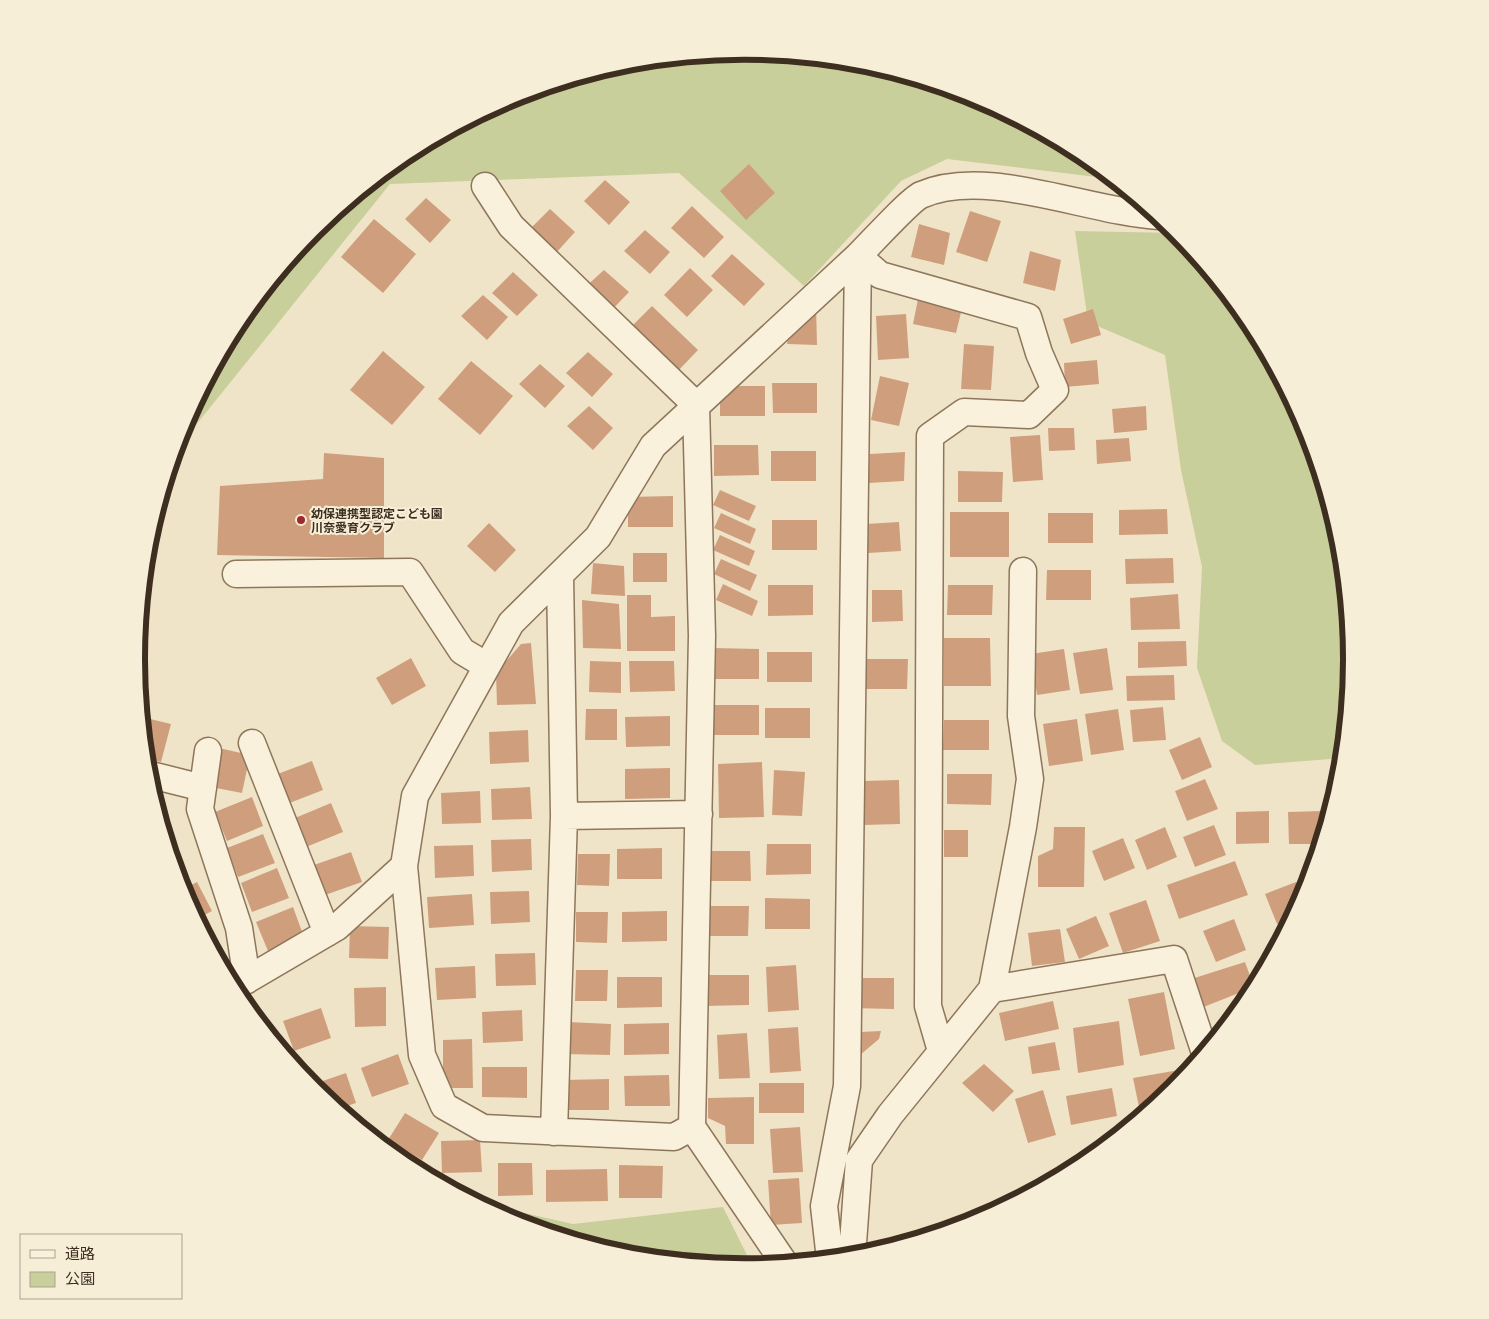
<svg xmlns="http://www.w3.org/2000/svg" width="1489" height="1319" viewBox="0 0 1489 1319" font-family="'IBM Plex Serif','Noto Sans JP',serif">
	<rect width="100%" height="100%" fill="#f0e4c8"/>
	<path fill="#c9cf9b" d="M745 51 863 63 978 98 1083 154 1113 179 947 159 901 181 804 286 679 173 390 184 175 451 183 426 239 321 315 229 407 154 512 97 626 63Z
		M1075 231 1178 233 1250 322 1307 427 1341 541 1353 660 1343 758 1255 765 1222 741 1197 668 1202 567 1181 470 1165 355 1088 322Z
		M1078 1162 1085 1163 1024 1196 1035 1183Z
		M476 1202 573 1224 723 1207 753 1267 626 1256 511 1221Z"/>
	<path fill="#cf9f7d" d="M749 164 775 193 746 220 720 191Z
		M605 180 630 202 609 225 584 201Z
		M426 198 451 220 430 243 405 219Z
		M692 206 724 237 704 258 671 228Z
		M550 209 575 232 555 254 529 230Z
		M970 211 1001 221 987 262 956 252Z
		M374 219 416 254 383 293 341 257Z
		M919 224 950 233 944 265 911 257Z
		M645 230 670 252 650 274 624 251Z
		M1030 251 1061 260 1055 291 1023 283Z
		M732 254 765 284 744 306 711 276Z
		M690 268 713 290 687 317 664 295Z
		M604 270 629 292 608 314 582 290Z
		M513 272 538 295 517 316 492 293Z
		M919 294 963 304 956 333 913 324Z
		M483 295 508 317 487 340 461 316Z
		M816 305 817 345 787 344 791 322Z
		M652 306 698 350 677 372 631 327Z
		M1093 309 1101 335 1071 344 1063 319Z
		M906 314 909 358 878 360 876 316Z
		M964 344 994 346 991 390 961 389Z
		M383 351 425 387 392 425 350 390Z
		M588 352 613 374 592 397 566 373Z
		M1097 360 1099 384 1065 387 1064 363Z
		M471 361 513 396 480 435 438 399Z
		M540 364 565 386 545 408 519 384Z
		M880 376 909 383 899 426 871 420Z
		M772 383H817V413H773Z
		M720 386H765V416H720Z
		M589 406 613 428 593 450 567 426Z
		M1146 406 1147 430 1114 433 1112 409Z
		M1048 428H1074L1075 450 1049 451Z
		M1040 435 1043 480 1013 482 1010 437Z
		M1129 438 1131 461 1097 464 1096 440Z
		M714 445H758L759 475 714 476Z
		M771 451H816V481H771Z
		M905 452 904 481 868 483 870 454Z
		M324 453 384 458V558L217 555 220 486 323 479Z
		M958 471 1003 472 1002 502H958Z
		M720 490 756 506 749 521 713 505Z
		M673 496V527H628V497Z
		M1167 509 1168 534 1119 535V510Z
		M950 512H1009V557H950Z
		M721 513 756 529 750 544 714 528Z
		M1048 513H1093V543H1048Z
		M772 520H817V550H772Z
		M899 522 901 551 868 553 866 524Z
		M489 523 516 550 495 572 467 546Z
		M720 535 755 551 749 566 713 550Z
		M633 553H667V582H633Z
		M1173 558 1174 583 1126 584 1125 559Z
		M721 559 757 575 750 591 714 574Z
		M593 563 624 566 625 596 591 594Z
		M1047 570H1091V600H1046Z
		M723 584 758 601 752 616 716 600Z
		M768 585H813V615L768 616Z
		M948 585H993L992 615H947Z
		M872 590H902L903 621 872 622Z
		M1178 594 1180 629 1131 630 1130 598Z
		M627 595H651V617L675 616V651H627Z
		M582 600 619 604 621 649 583 648Z
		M944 638H990L991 686H944Z
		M1186 641 1187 666 1138 668V642Z
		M531 643 536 704 497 705 496 673 521 644Z
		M714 648 759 649V679H714Z
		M1107 648 1113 690 1080 694 1073 653Z
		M1064 649 1070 690 1037 695 1031 654Z
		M767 652H812V682H767Z
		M411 658 426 686 392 705 376 678Z
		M863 659H908L907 689H863Z
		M590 661 621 662V693L589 692Z
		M629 661H674L675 691 630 692Z
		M1174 675 1175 700 1127 701 1126 676Z
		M138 677 147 686 140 693 139 688Z
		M714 705H759V735H714Z
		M1163 707 1166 740 1133 742 1130 710Z
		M765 708H810V738H765Z
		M586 709H617V740H585Z
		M1118 709 1124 750 1091 755 1085 714Z
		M670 716V746L626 747 625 717Z
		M142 717 171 724 161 762 146 758Z
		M1077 719 1083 761 1049 766 1043 724Z
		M944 720H989V750H943Z
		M528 730 529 762 490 764 489 732Z
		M1200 737 1212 767 1182 780 1169 750Z
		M219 748 250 755 242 793 211 787Z
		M312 761 323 790 287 804 275 775Z
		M762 762 764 817 719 818 718 764Z
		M670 768V798L625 799V769Z
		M774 770 805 772 802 816 772 815Z
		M947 774H992L991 805 947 804Z
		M1205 779 1218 809 1187 821 1175 791Z
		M899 780 900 824 863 825 862 781Z
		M530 787 532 819 492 820 491 789Z
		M480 791 481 823 442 824 441 793Z
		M252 797 263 826 227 841 215 812Z
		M331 803 343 832 306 847 295 818Z
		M1269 811V843L1236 844V812Z
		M1322 811 1321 844H1289L1288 812Z
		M1214 825 1226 855 1195 867 1183 837Z
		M1054 827H1085L1084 887H1038V856L1053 849Z
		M1165 827 1177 857 1147 870 1135 840Z
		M944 830H968V857H944Z
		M263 834 275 863 238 877 227 848Z
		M1123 838 1135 868 1104 881 1092 851Z
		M531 839 532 870 492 872 491 840Z
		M767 844H811V874L766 875Z
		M473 845 474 876 435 878 434 846Z
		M662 848V879H617V849Z
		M706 851H750L751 881H706Z
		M351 852 362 882 325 895 314 865Z
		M578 854H610L609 886 577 885Z
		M1235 861 1248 895 1179 919 1167 885Z
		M277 868 289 898 252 912 241 883Z
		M197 882 212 911 197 919 182 890Z
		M1296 882 1303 899 1292 919 1277 924 1265 894Z
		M529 891 530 922 491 924 490 892Z
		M472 894 474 925 429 928 427 897Z
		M765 898 810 899V929H765Z
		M1146 900 1160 941 1123 953 1109 913Z
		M704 906H749L748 936H703Z
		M293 907 304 937 268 951 256 922Z
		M667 911V941L622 942V912Z
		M576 912H608L607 943 576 942Z
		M1096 916 1109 946 1079 959 1066 929Z
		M1234 919 1246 950 1216 962 1203 931Z
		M350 926 389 927 388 959 349 958Z
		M1060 929 1065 962 1032 966 1028 933Z
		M535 953 536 985 496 986 495 954Z
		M1245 962 1254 987 1196 1010 1185 981Z
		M796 965 799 1010 768 1012 766 967Z
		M475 966 476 998 437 1000 435 968Z
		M576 970H608L607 1001H575Z
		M704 975H749V1005L704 1006Z
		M617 977H662V1007L617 1008Z
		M850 978H894V1009L849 1008Z
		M386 987V1026L355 1027 354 988Z
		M1164 992 1175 1049 1140 1056 1128 999Z
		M1053 1001 1059 1029 1005 1041 999 1013Z
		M321 1008 331 1038 294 1051 283 1021Z
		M522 1010 523 1041 483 1043 482 1012Z
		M1119 1021 1124 1065 1078 1073 1073 1028Z
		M568 1022 611 1024 610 1055 564 1054Z
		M669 1023V1054L624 1055V1024Z
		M798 1027 801 1071 770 1073 768 1029Z
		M881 1031 879 1039 860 1055 861 1032Z
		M747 1033 750 1078 719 1079 717 1035Z
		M472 1039 473 1088H443V1040Z
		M1055 1042 1060 1070 1032 1074 1028 1047Z
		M398 1054 409 1084 372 1097 361 1068Z
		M984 1064 1014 1091 993 1112 962 1083Z
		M482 1067H527V1098L482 1097Z
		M1179 1070 1181 1081 1174 1090 1157 1104 1139 1107 1133 1078Z
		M346 1073 356 1103 338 1109 311 1085Z
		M669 1075 670 1106H625L624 1076Z
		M609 1079V1110H564V1080Z
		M759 1083H804V1113H759Z
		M1112 1088 1117 1116 1071 1125 1066 1096Z
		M1043 1090 1056 1135 1028 1143 1015 1099Z
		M754 1097V1144H726L725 1126 708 1118V1098Z
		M405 1113 439 1133 422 1160 388 1140Z
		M800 1127 803 1172 773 1173 770 1129Z
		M480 1140 482 1172 442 1173 441 1141Z
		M498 1163H532L533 1195 498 1196Z
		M619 1165 663 1166 662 1198H619Z
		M607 1169 608 1201 546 1202V1170Z
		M799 1178 802 1223 771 1225 768 1180Z"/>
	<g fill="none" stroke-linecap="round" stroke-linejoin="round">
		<defs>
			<path id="minor" d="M485 186 511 226 696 405 702 636 692 1127 785 1264
				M236 574 410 572 462 651 487 666
				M252 743 327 933
				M208 751 200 809 239 928 247 980
				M147 774 203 788
				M564 816 699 814
				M233 988 337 927 404 866
				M992 989 1023 827 1030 779 1021 716 1023 571
				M941 1051 928 1006 930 436 964 412 1029 415 1055 390 1039 353 1028 317 880 275 858 256C870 244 910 200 921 195 986 166 1088 212 1159 216
				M692 1127 674 1137 483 1128 444 1106 422 1055 404 866 415 796 511 623 598 537 653 446 858 256 847 1086 824 1206 830 1259
				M554 1132 564 816 560 575
				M852 1257 859 1160 890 1115 992 989 1174 959 1205 1053"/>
		</defs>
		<use href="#minor" stroke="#8d765c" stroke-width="29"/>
		<use href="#minor" stroke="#faf1dc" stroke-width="26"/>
	</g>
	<circle fill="#9e2a2b" stroke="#f7eed8" stroke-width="2" cx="301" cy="520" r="5"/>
	<g text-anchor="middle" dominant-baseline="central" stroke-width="4" stroke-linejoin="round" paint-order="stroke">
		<g font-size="12" font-weight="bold" fill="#3d2e20" stroke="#f7eed8" text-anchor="start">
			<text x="311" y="513">幼保連携型認定こども園<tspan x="311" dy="14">川奈愛育クラブ</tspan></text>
		</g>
	</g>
	<path d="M0 0H1489V1319H0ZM145 659a599 599 0 1 1 1198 0a599 599 0 1 1-1198 0Z" fill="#f7eed8" fill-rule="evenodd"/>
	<path fill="none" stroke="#3d2e20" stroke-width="6" d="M145 659a599 599 0 1 1 1198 0a599 599 0 1 1-1198 0Z"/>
	<rect x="20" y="1234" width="162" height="65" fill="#f7eed8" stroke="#ada18e"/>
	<rect x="30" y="1250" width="25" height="8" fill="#faf1dc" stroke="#ada18e"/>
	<text x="65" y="1259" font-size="15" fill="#3d2e20">道路</text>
	<rect x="30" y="1272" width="25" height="15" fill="#c9cf9b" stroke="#ada18e"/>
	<text x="65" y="1284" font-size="15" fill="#3d2e20">公園</text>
</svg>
